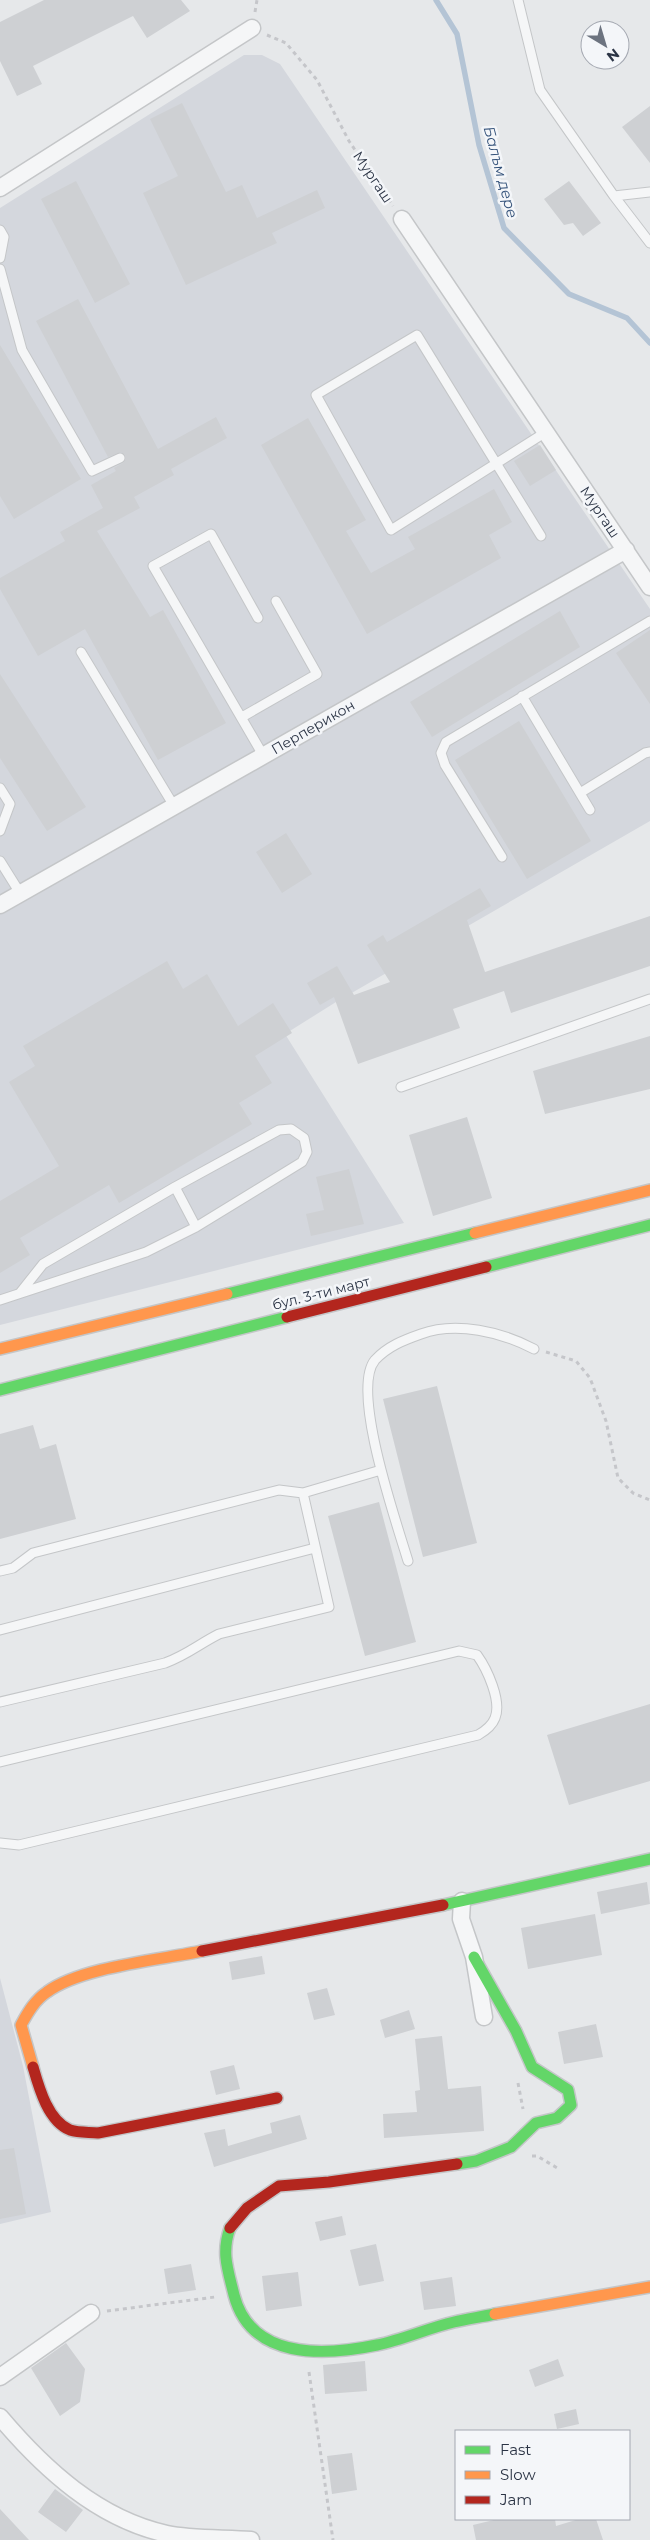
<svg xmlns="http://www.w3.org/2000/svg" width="650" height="2540" viewBox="0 0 650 2540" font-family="Montserrat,sans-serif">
	<rect width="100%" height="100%" fill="#e6e8ea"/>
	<path fill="#d4d7dd" d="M244 55H262L280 64 650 609V821L336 1002 285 1034 404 1223 0 1325V208Z
		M0 1978 23 2066 51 2212 0 2224Z"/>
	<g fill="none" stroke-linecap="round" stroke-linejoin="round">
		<path stroke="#b4c4d5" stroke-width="5.5" d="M436 0 457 34 479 145 504 228 569 294 627 318 650 343"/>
	</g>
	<path fill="#ced0d3" d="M44 0H181L190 11 147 38 133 16 33 66 42 84 17 96 0 61V22Z
		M182 103 226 192 242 185 257 218 317 190 325 208 272 233 277 243 186 285 143 193 178 176 150 119Z
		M650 106V163L622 127Z
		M76 181 130 284 95 303 41 199Z
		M569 181 601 223 583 236 573 223 564 225 544 199Z
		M78 299 158 449 216 417 227 438 171 469 174 475 134 497 140 508 97 531 150 617 163 610 226 723 158 760 85 629 38 656 0 589V578L65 541 60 532 103 508 91 485 116 471 114 468 123 463 126 459 125 455 121 452 108 457 36 321Z
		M0 345 81 479 14 519 0 496Z
		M308 418 366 520 346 531 371 573 415 549 408 537 494 489 512 522 489 535 501 558 367 634 261 445Z
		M540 445 556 470 530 486 514 461Z
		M560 611 580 647 432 737 410 702Z
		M650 630V704L616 653Z
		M0 674 86 807 47 831 0 758Z
		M519 721 591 841 527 879 455 760Z
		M286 833 312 874 282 893 256 852Z
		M480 888 491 906 467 920 485 972 650 916V966L511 1013 504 991 453 1009 460 1028 358 1064 334 997 320 1005 307 983 337 966 354 995 390 982 367 945 383 935 387 942Z
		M167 961 183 989 207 974 238 1026 273 1003 292 1033 255 1056 272 1083 239 1103 252 1124 119 1203 109 1185 20 1238 30 1255 0 1273V1201L59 1166 9 1082 35 1066 23 1046Z
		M650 1036V1089L545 1114 533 1071Z
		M467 1117 492 1198 433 1216 409 1135Z
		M349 1169 364 1224 311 1236 306 1214 324 1210 316 1177Z
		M437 1386 477 1543 423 1557 383 1399Z
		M33 1425 40 1449 56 1444 76 1519 0 1539V1434Z
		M379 1502 416 1642 365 1656 328 1516Z
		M650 1704V1781L569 1805 547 1735Z
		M647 1882 650 1904 601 1914 597 1892Z
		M595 1914 602 1955 528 1969 521 1928Z
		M262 1956 265 1974 232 1980 229 1962Z
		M327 1988 335 2015 314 2020 307 1993Z
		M409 2010 415 2029 385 2038 380 2020Z
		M596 2024 603 2057 564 2064 558 2032Z
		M442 2036 448 2089 481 2086 484 2131 384 2138 383 2114 417 2112 415 2091 420 2090 415 2039Z
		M234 2065 240 2089 216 2095 210 2071Z
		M300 2115 307 2139 214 2167 204 2133 225 2129 228 2146 272 2133 270 2123Z
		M14 2148 26 2214 0 2219V2150Z
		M342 2216 346 2235 320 2241 315 2222Z
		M376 2244 384 2281 359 2286 350 2250Z
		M191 2264 196 2290 168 2294 164 2269Z
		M298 2272 302 2306 266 2311 262 2276Z
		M452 2277 456 2306 424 2310 420 2282Z
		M66 2343 85 2369 80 2402 60 2416 31 2368Z
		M558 2359 564 2376 535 2387 529 2370Z
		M365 2361 367 2391 325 2394 323 2365Z
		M576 2409 579 2424 557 2429 554 2414Z
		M352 2453 357 2490 332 2494 327 2456Z
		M55 2489 83 2510 66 2532 38 2512Z
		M0 2509 29 2540H0Z
		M498 2519H555L556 2526 579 2519H596L603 2540H476L473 2525Z"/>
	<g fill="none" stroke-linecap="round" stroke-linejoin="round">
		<defs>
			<path id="lane" d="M518 0 540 90 614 196 650 243
				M614 196 650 192
				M0 230 4 237 0 258
				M0 269 22 350 92 471 120 458
				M541 536 417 335 316 395 391 530 546 432
				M258 618 211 534 153 566 263 755
				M81 652 174 806
				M522 696 590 810
				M242 717 317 674 276 601
				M0 788 10 804 0 831
				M580 793 645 753 650 752
				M502 857 445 765 441 753 446 742 650 621
				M0 861 20 893
				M401 1087 650 999
				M175 1187 196 1227
				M0 1300 146 1252 196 1227 302 1162 307 1152 304 1138 291 1129 279 1130 175 1187 43 1264 20 1293
				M303 1493 381 1470
				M408 1561C397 1524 350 1390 375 1360 388 1346 404 1340 421 1334 456 1321 502 1332 534 1349
				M0 1571 13 1568 33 1553 279 1490 303 1493 329 1607 219 1634C199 1644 187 1655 165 1663L0 1702
				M0 1630 315 1548
				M0 1762 459 1651 477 1655C487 1669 502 1701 495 1718 492 1726 485 1731 478 1735L19 1845 0 1843"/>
			<path id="street" d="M0 188 252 28
				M402 219 650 587
				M0 905 626 550
				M462 1901 461 1919 474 1957 484 2017
				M0 2377 91 2313
				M0 2417C44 2469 98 2519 167 2534 190 2539 226 2538 251 2540"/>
			<path id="fast" d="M486 1267 650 1225
				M227 1294 475 1233
				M0 1390 287 1317
				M443 1905 650 1859
				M457 2164 476 2161 511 2147 536 2123 557 2118 571 2105 568 2090 532 2067 516 2031 474 1957
				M230 2228C221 2253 228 2270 234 2295 251 2360 324 2356 377 2345 403 2340 428 2328 454 2322 467 2319 481 2317 495 2314"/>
			<path id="slow" d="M475 1233 650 1190
				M0 1349 227 1294
				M33 2067 21 2025C28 2012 35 2000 47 1992 81 1967 159 1960 202 1951
				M495 2314 650 2287"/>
			<path id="jam" d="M287 1317 486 1267
				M202 1951 443 1905
				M33 2067C39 2088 48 2121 70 2130 79 2133 89 2132 98 2133L277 2098
				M230 2228 247 2208 279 2186 329 2182 457 2164"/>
		</defs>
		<use href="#lane" stroke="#c4c6c8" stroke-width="11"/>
		<use href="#street" stroke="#c4c6c8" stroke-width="19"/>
		<use href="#fast" stroke="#c4c6c8" stroke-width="14"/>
		<use href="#slow" stroke="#c4c6c8" stroke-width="14"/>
		<use href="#jam" stroke="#c4c6c8" stroke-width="14"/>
		<path stroke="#c5c6ca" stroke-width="3" stroke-dasharray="4 4" stroke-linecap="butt" d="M255 12 257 0
			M267 35 286 43 317 80 349 141 393 206
			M546 1352 576 1361 590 1378 606 1421 618 1478 633 1493 650 1500
			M518 2083 523 2109
			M532 2156H537L559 2169
			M107 2311 215 2297
			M309 2372 333 2540"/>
		<use href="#lane" stroke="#f5f6f7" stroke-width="9"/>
		<use href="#street" stroke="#f5f6f7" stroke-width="16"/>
		<use href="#fast" stroke="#63d668" stroke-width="11"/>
		<use href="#slow" stroke="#ff974d" stroke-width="11"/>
		<use href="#jam" stroke="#b3261e" stroke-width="11"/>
	</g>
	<g text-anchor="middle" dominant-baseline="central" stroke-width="5" stroke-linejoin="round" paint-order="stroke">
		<g font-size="14" fill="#2b3445" stroke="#f4f6f9">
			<text transform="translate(373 177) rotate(56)">Мургаш</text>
			<text transform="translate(600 512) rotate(56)">Мургаш</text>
			<text transform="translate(313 727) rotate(-30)">Перперикон</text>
			<text transform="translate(321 1293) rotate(-14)">бул. 3-ти март</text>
		</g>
		<g font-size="15" font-style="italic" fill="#34527a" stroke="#f4f6f9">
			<text transform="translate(501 172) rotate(75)">Балъм дере</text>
		</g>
	</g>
	<rect x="455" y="2430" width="175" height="90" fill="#f4f6f9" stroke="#a4a8b1"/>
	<rect x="465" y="2446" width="25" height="8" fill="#63d668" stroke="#a4a8b1"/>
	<text x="500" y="2455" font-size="15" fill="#2b3445">Fast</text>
	<rect x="465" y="2471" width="25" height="8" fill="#ff974d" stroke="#a4a8b1"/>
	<text x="500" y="2480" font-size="15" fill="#2b3445">Slow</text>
	<rect x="465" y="2496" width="25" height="8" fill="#b3261e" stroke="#a4a8b1"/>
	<text x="500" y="2505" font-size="15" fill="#2b3445">Jam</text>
	<g transform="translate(605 45) rotate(142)"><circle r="24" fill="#f4f6f9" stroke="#a4a8b1"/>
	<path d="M0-4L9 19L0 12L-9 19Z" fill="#6c737f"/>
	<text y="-8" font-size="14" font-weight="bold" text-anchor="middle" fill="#2b3445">N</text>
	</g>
</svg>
